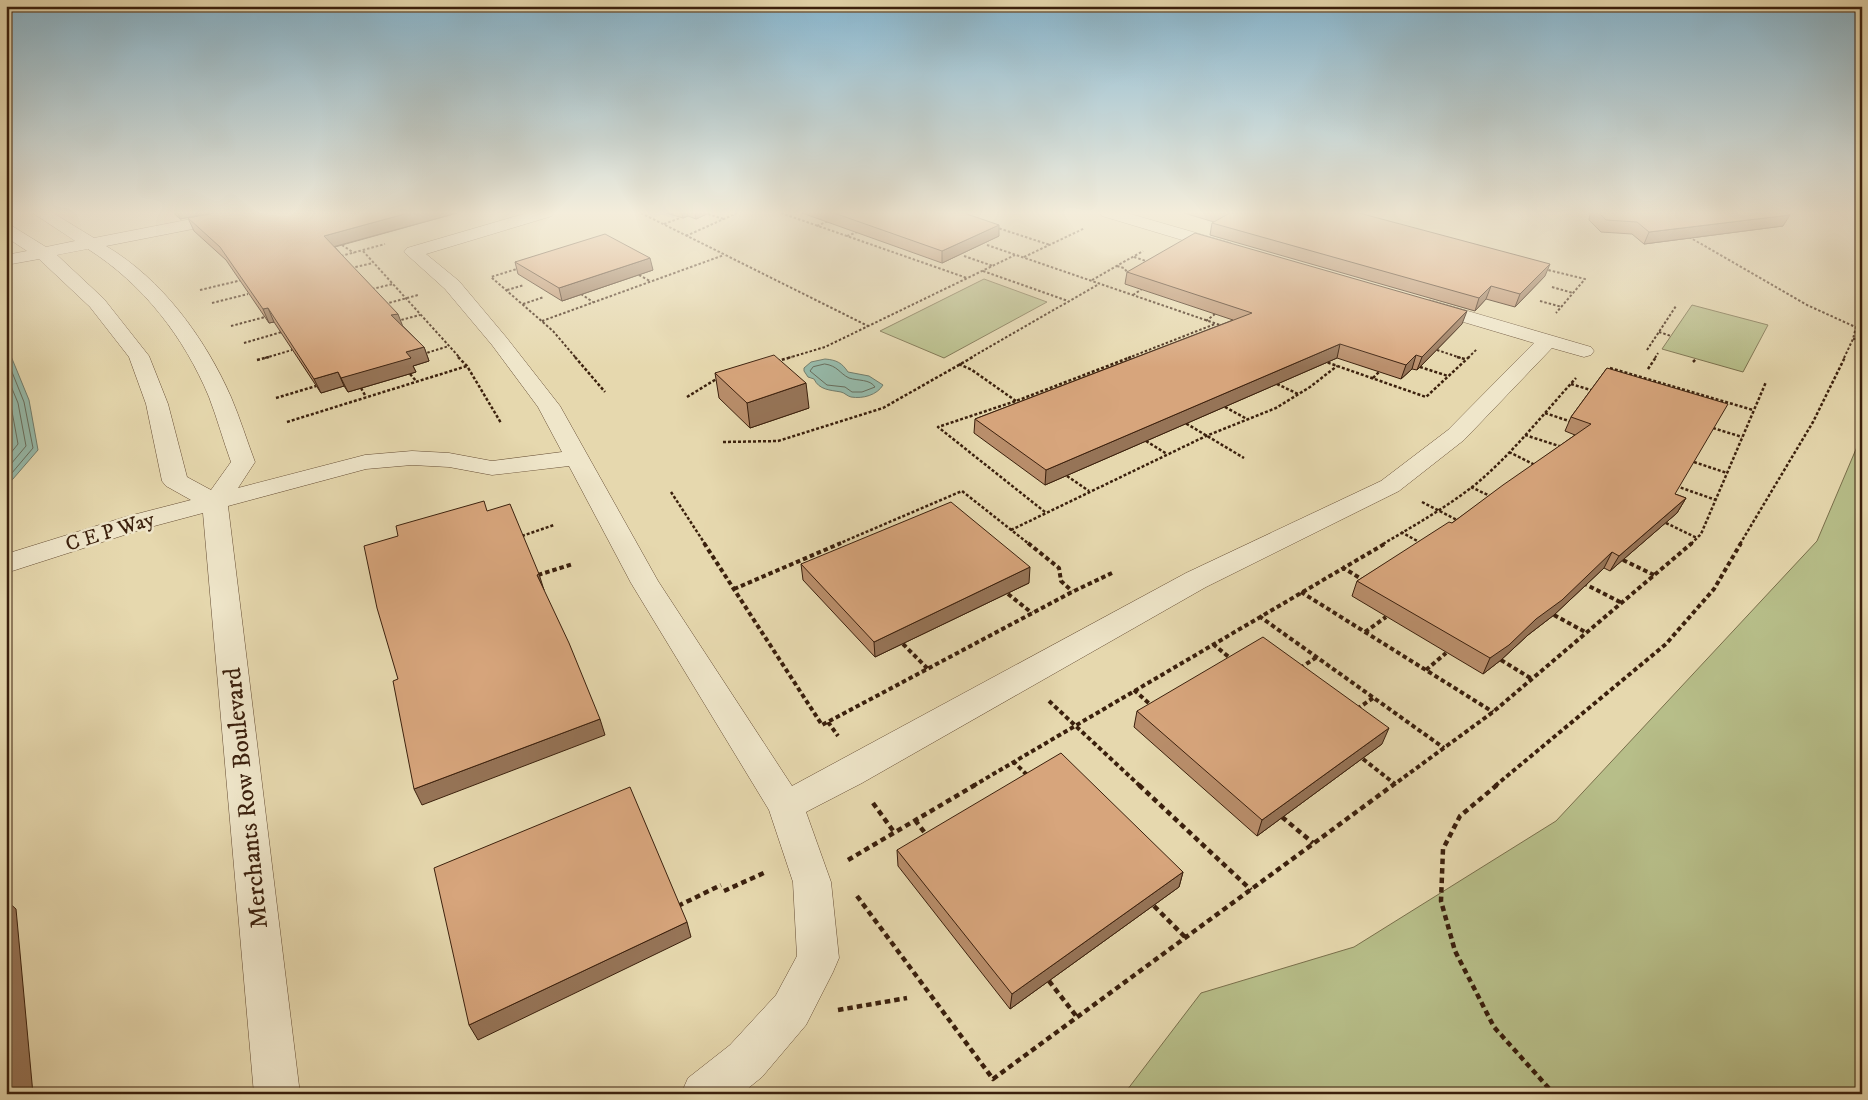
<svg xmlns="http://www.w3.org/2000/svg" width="1868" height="1100" viewBox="0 0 1868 1100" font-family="'IM FELL DW Pica',serif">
	<rect width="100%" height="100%" fill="#e6d8ae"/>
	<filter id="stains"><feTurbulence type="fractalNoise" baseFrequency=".004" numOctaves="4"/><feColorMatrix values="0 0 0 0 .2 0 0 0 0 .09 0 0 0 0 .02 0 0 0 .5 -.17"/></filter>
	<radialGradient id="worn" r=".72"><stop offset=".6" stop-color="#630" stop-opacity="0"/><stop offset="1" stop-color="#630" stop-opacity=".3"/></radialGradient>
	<path fill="#b7be89" stroke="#796f4b" d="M984 279 1047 302 944 358 880 331Z
		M1692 305 1768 325 1743 372 1662 349Z
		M1862 435V1094H1124L1201 993 1354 947 1556 821 1817 541Z"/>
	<path fill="#96baaa" stroke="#727c6b" d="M6 344 29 400 38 450 6 487Z
		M825 359C837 360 842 363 848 372L869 376 883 385C877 395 863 399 851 397 847 396 845 393 841 392 830 390 819 390 814 379L808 377 804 371V368L811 362Z"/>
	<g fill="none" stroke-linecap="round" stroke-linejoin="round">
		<path stroke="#686d5c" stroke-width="1" d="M6 357 24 402 33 448 6 480
			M825 364C838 366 839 373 849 378 858 381 870 379 875 387L862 392H852L845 387 827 385 810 371 813 367Z
			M6 374 18 403 26 446 6 470
			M6 393 11 406 18 444 6 459"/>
		<defs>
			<path id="minor" d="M33 213H53L94 238 222 213H257L255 216 249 218 106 246C162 279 205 338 231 397 240 418 247 441 255 462L238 488 365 455 412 451 449 453 492 461 562 452 538 407 492 345 445 289 404 252 407 248 527 213H554L552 216 426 254 459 281 506 337 560 406 658 581 792 786 1186 573 1381 481 1448 430 1534 343 1423 310 1420 306 1423 302 1430 300 1437 302 1591 347 1594 351 1591 355 1584 357 1552 348 1464 440 1399 491 1206 587 862 783 806 812 831 882 839 958 833 972 806 1025 762 1077 741 1094H681L688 1078 730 1045 776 995 797 956 793 882 769 810 631 583 569 466 492 475 449 467 412 465 366 469 228 506 300 1094H254L203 513 143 529 6 573V554L125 517 191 500 166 486 162 481 146 404 129 357 90 307 39 259 6 265V255L27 251 6 237V225L12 226 46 247 75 241ZM88 249C143 284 184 337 209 397 217 418 223 440 231 462L211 490 187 477 168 404 149 356 104 299 57 255Z
				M1100 213H1127L1231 243 1234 247 1231 251 1225 252 1219 251 1102 216Z"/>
		</defs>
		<use href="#minor" stroke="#664e35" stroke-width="1"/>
		<path stroke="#3b200d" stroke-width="2" stroke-dasharray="2.5 2" stroke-linecap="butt" d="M641 213 868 326
			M781 213 967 278
			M708 214 724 219
			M664 224 680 218
			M817 226 828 221
			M995 227 1050 245
			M686 236 737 213
			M847 236 860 231
			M1689 237 1807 305 1862 330
			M342 245 354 253
			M987 245 1223 326
			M363 251 460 358
			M341 256 385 244
			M964 256 993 266
			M1024 257 1085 228
			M1134 257 1149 262
			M1117 266 1124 268 1128 273
			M351 268 373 263
			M520 268 491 277 553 331 576 358
			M1544 269 1585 279 1556 313
			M983 271 1068 301
			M639 275 650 281
			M1092 280 1143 251
			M1552 287 1573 293
			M372 289 393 284
			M200 290 242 280
			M507 290 524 285
			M581 294 593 302
			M1133 295 1142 289
			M1540 301 1562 307
			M212 303 248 294
			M385 304 418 295
			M523 304 544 297
			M397 321 420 315
			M542 321 724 255
			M1206 321 1215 314
			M231 326 265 317
			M1659 332 1671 336
			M1853 339H1862
			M244 343 285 331
			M1437 350 1461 358
			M1647 350 1676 306
			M423 354 449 346
			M265 358 292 350
			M788 358 825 347 1015 255
			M970 358 1099 284
			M1128 358 1215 324
			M1468 358 1477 349
			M1655 358 1658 353
			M1844 358 1853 339 1856 327"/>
		<path stroke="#3b200d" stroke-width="2.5" stroke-dasharray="3 2" stroke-linecap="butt" d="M458 357 467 366 501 423
			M575 357 605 392
			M1457 357 1465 359
			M257 360 269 357
			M777 361 792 357
			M1323 361 1426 397 1469 357
			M1693 362 1696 359
			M959 364 972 370 1016 401
			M1420 367 1448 376
			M1610 368 1753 410
			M1648 369 1656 357
			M410 374 417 382
			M1373 378 1380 371
			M1277 384 1298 394
			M1571 384 1594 391
			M361 388 366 397
			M687 397 718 378
			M276 398 316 386
			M1225 407 1247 419
			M1545 413 1572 422
			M1182 421 1244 458
			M287 422 467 366
			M1713 428 1742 437
			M1525 435 1562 447
			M1146 441 1167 454
			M723 442 778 441 883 408 973 357
			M1509 452 1537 466
			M1694 462 1727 473
			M1067 476 1089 491
			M1676 486 1716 500
			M1471 487 1492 497
			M671 492 705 544
			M1422 502 1459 521
			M1045 512 938 427 1016 401 1131 357
			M1666 523 1697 538
			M1011 530 1206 436 1276 408 1310 387 1337 366
			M1401 532 1421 543
			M522 536 554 525
			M838 544 962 491 1029 544
			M1383 544C1415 525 1447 507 1476 484 1513 453 1544 413 1576 378
			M1691 544 1701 534 1766 382
			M1740 544 1813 422 1845 357"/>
		<path stroke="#3b200d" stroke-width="4" stroke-dasharray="4.5 3" stroke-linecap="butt" d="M704 543 822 725 1072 592 1112 573
			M1028 543 1059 568 1061 581 1072 591
			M1623 560 1654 575
			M1342 567 1363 580
			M538 575 573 564
			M1583 583 1622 603
			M734 589 841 543
			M1301 592 1493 712
			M1008 594 1032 613
			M1554 615 1587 633
			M1259 616 1444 748
			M1365 632 1386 617
			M903 644 928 669
			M1213 644 1230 658
			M1501 660 1532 679
			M1300 668 1317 657
			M1426 670 1446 653
			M1134 690 1151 705
			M1049 701 1140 786
			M1357 709 1373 698
			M828 722 838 736
			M1363 759 1395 784
			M1013 761 1028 776
			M973 786 1386 543
			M1392 786 1493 712 1692 543
			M1495 786 1666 644 1714 589 1741 543"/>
		<path stroke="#3b200d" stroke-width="4.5" stroke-dasharray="5.5 4" stroke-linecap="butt" d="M1139 785 1251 890
			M1497 785 1460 816 1443 849 1441 901 1455 951 1494 1027 1554 1094
			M873 803 894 832
			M1282 817 1313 843
			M915 820 928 837
			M848 860 975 785
			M724 891 766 872
			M857 896 993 1079 1393 785
			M678 906 721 885
			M1154 906 1185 937
			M1049 981 1077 1017
			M838 1010 907 998"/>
		<use href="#minor" fill="#efe6ca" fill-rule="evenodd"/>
	</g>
	<path fill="#b98e6b" stroke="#3b200d" d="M174 213H210L180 219Z
		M214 213H457L335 247 402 325 424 347 429 361 413 366 416 372 348 392 344 386 321 393 274 322 269 323 226 260 194 231 188 218Z
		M666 213H709L696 219 688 216 683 218Z
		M802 213H964L999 236 942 263Z
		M1184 213H1359L1545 276 1515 307 1486 299 1475 311 1210 235 1212 223 1214 222Z
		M1590 213H1787L1783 226 1644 244 1632 234 1601 232 1589 220Z
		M515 262 653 270 562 301 518 274Z
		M1127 272 1462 324 1417 370 1412 369 1401 379 1337 358 1045 485 974 433 975 419 1233 320 1125 284Z
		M1607 368 1675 494 1686 498 1677 513 1610 571 1604 568 1554 615 1528 635 1501 660 1483 674 1352 596 1357 581 1452 523 1575 435 1565 431 1571 417Z
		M715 373 809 408 750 428 719 398Z
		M801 564 1029 583 875 657 803 580Z
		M1137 711 1382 744 1257 836 1134 727Z
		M897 850 1183 872 1179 887 1010 1009 898 866Z"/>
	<path fill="#967457" stroke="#3b200d" d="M178 213H210L180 219Z
		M408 213H457L329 248 324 236Z
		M682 213H687L688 216 683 218Z
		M695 213H709L696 219Z
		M1790 215 1783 226 1644 244 1649 232Z
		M999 225V236L942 263V251Z
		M650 258 653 270 562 301 559 288Z
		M1550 264 1545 276 1515 307 1520 294Z
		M1491 286 1486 299 1475 311 1479 298Z
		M268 308 274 322 269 323 263 309Z
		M1467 311 1462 324 1417 370 1422 357Z
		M398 314 403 327 391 315Z
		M1340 344 1337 358 1045 485 1046 470Z
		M424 347 429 361 413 366 416 372 348 392 341 378 406 352Z
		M1416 355 1412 369 1401 379 1406 365Z
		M338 372 344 386 321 393 314 379Z
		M806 383 809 408 750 428 747 403Z
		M1686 498 1677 513 1610 571 1619 556Z
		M1612 552 1604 568 1554 615 1528 635 1501 660 1483 674 1490 658Z
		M1030 567 1029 583 875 657 874 642Z
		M539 574 544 590 537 575Z
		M600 719 605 735 422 805 414 789Z
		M1389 728 1382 744 1257 836 1262 820Z
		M6 806 8 830 6 831Z
		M1183 872 1179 887 1010 1009 1012 994Z
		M6 900 16 909 33 1094H6Z
		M687 922 691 937 478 1040 469 1025Z"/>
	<path fill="#d7a57c" stroke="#3b200d" d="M214 213H408L324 236 398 314 391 315 424 347 406 352 411 358 341 378 338 372 314 379 268 308 263 309 220 247 188 218Z
		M834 213H964L999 225 942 251Z
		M1227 213H1359L1550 264 1520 294 1491 286 1479 298 1212 223 1228 214Z
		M1599 213H1787L1790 215 1649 232 1637 222 1606 220Z
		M1195 233 1467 311 1422 357 1416 355 1406 365 1340 344 1046 470 975 419 1252 313 1127 272Z
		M605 234 650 258 559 288 515 262Z
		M774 355 806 383 747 403 715 373Z
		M1607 368 1728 404 1675 494 1686 498 1619 556 1612 552 1562 600 1536 619 1509 645 1490 658 1357 581 1449 522 1452 523 1503 485 1591 424 1571 417Z
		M484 501 487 511 510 504 539 574 537 575 569 643 600 719 414 789 393 681 398 679 377 608 364 546 398 536 396 526Z
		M951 502 1030 567 874 642 801 564Z
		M1263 637 1389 728 1262 820 1137 711Z
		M1061 753 1183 872 1012 994 897 850Z
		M630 787 687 922 469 1025 434 868Z"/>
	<linearGradient id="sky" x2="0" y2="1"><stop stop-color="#87b6cf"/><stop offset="0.58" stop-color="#f4eddb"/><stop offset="1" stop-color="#f4eddb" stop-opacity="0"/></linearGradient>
	<rect width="1868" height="367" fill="url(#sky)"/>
	<g text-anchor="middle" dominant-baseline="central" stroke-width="5" stroke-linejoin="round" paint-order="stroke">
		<g font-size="21" fill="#3b200d" stroke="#efe6ca">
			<text transform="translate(110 532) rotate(-17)">C E P Way</text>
		</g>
		<g font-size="25" fill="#3b200d" stroke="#efe6ca">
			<text transform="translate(246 798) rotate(-96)">Merchants Row Boulevard</text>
		</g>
	</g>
	<rect width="1868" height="1100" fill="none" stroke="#e6d8ae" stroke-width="25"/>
	<rect x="8" y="8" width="1853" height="1085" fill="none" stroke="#3b200d" stroke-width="2.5"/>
	<rect x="12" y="12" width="1843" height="1075" fill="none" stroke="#3b200d"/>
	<rect width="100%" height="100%" filter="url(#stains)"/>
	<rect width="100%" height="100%" fill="url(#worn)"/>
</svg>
